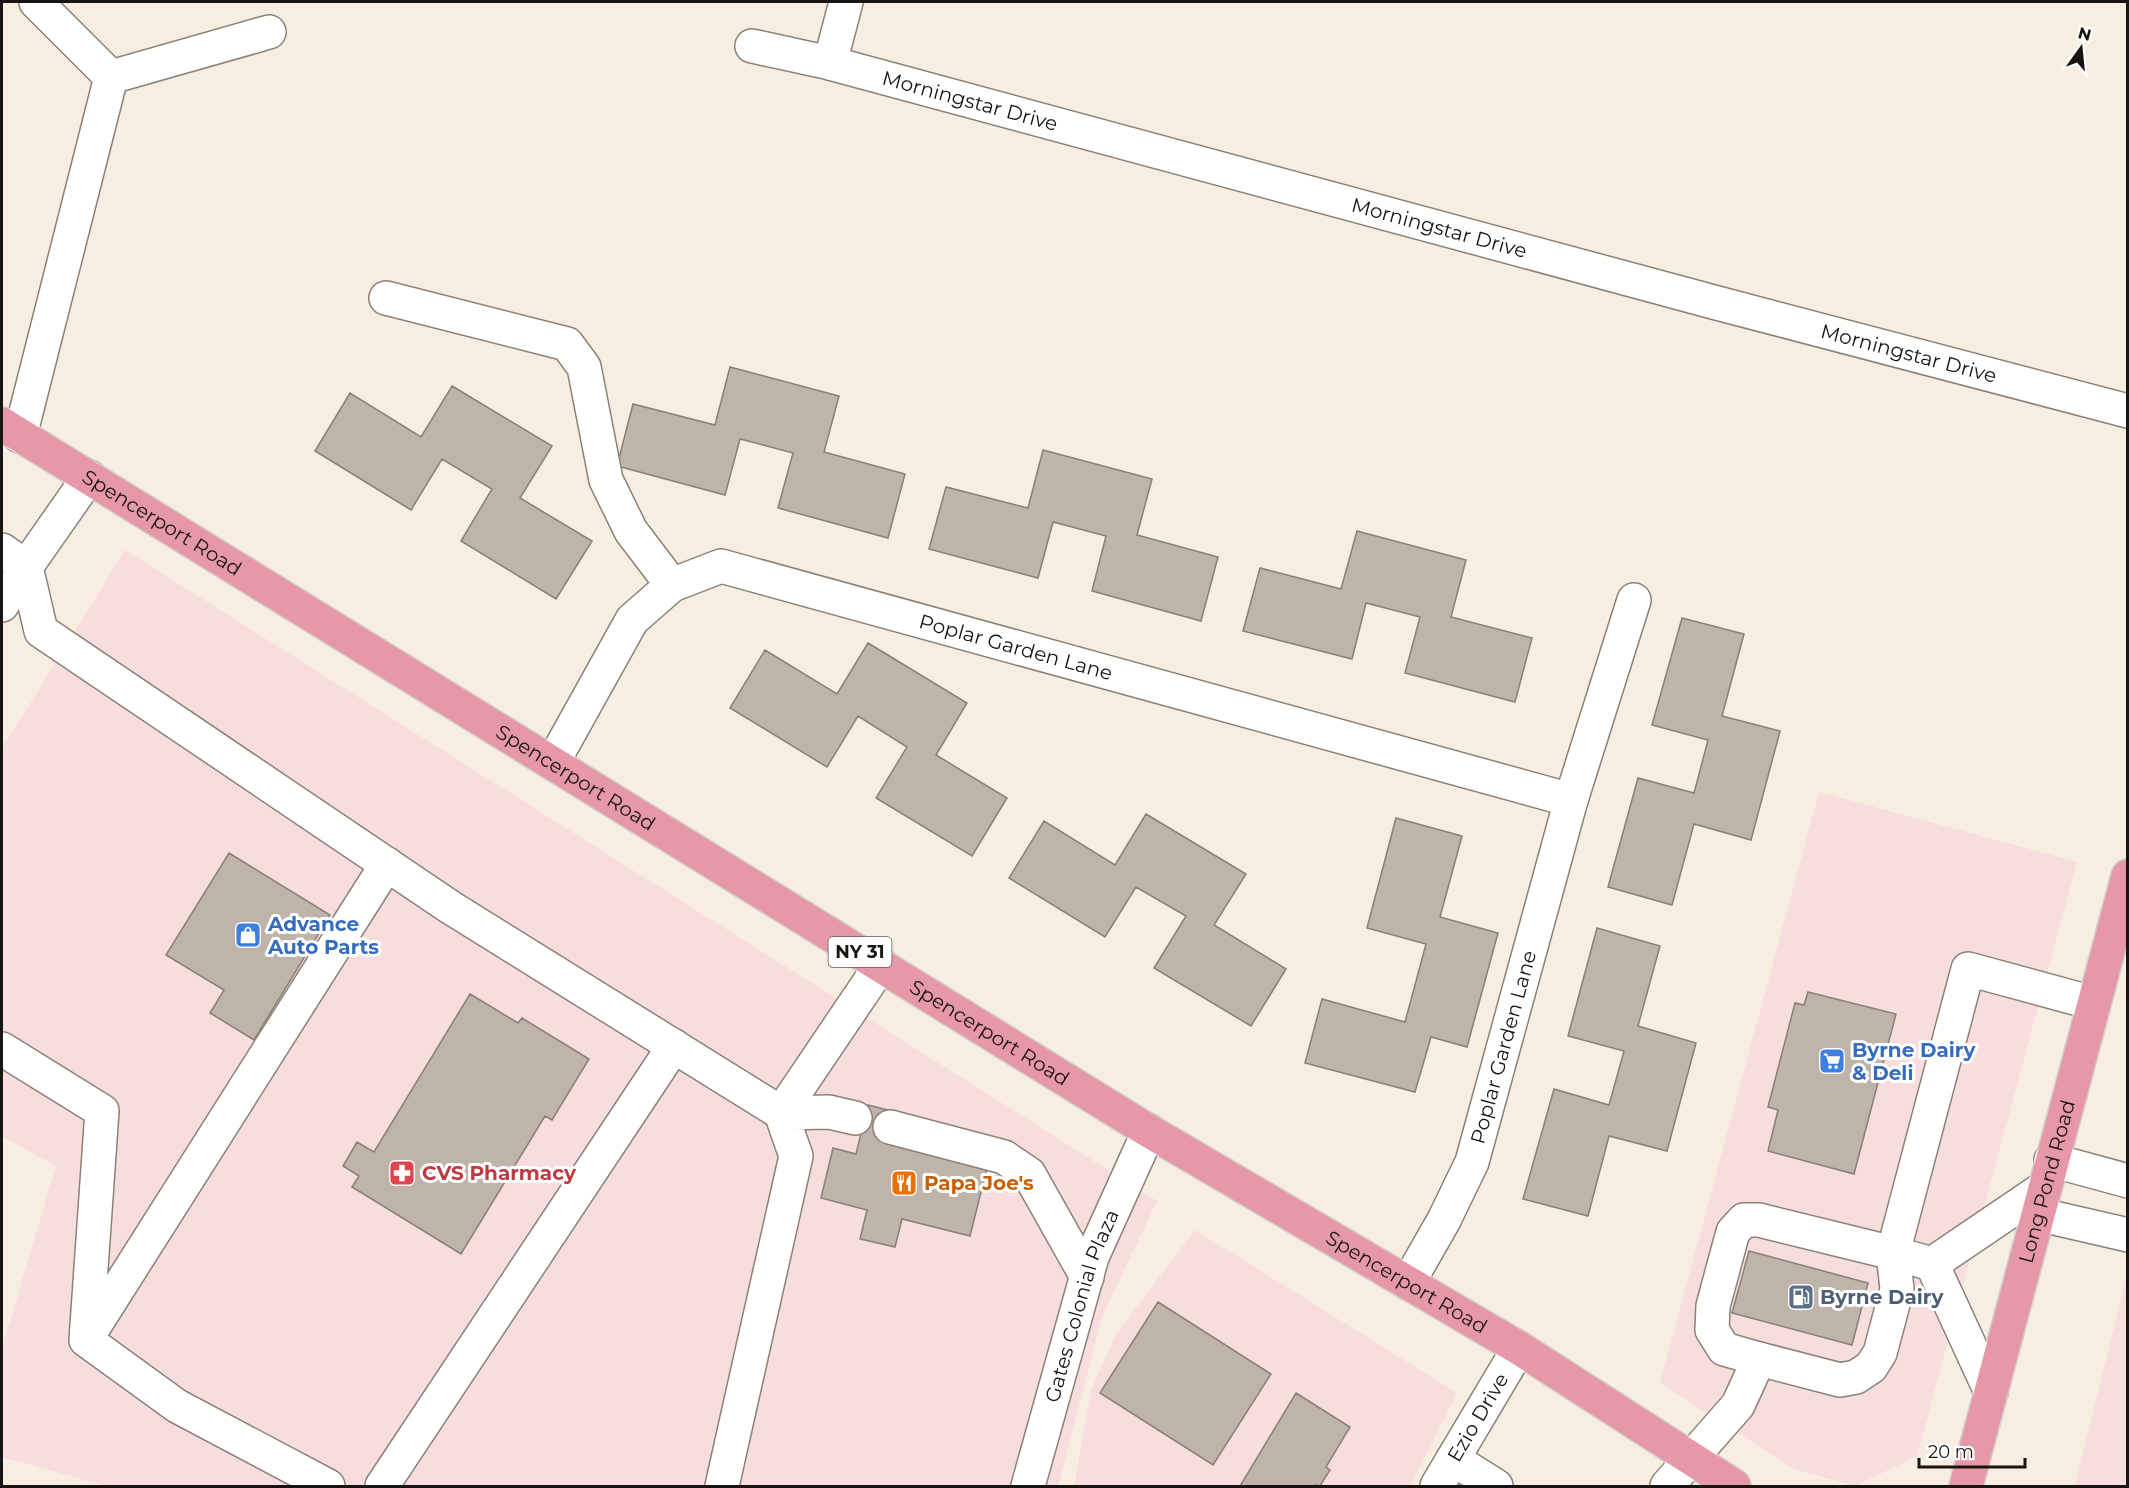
<svg xmlns="http://www.w3.org/2000/svg" width="2129" height="1488" viewBox="0 0 2129 1488" font-family="Montserrat,sans-serif">
	<rect width="100%" height="100%" fill="#f7ede1"/>
	<path fill="#f8dddf" d="M125 550 1157 1201 1103 1314 1058 1486H107L2 1457V1349L56 1166 2 1136V749Z
		M1819 792 2077 862 1917 1456 1855 1486 1794 1469 1660 1383Z
		M1195 1230 1457 1393 1410 1486H1074L1091 1391 1116 1334Z
		M2127 1275V1486H2075Z"/>
	<path fill="#beb4a9" stroke="#897f74" stroke-width="1.5" d="M730 367 839 396 824 452 905 474 888 538 778 508 793 453 740 439 725 495 617 466 633 404 715 425Z
		M452 386 552 446 520 498 592 541 556 599 461 541 492 489 442 459 411 510 315 451 350 393 421 437Z
		M1043 450 1152 479 1137 535 1218 557 1201 621 1092 591 1106 536 1053 522 1038 578 929 549 946 487 1028 508Z
		M1357 531 1466 560 1451 617 1532 638 1515 702 1405 673 1420 617 1366 603 1352 659 1243 631 1260 568 1341 589Z
		M1682 618 1744 634 1722 716 1780 731 1751 840 1694 824 1672 905 1608 887 1638 778 1694 793 1708 740 1652 725Z
		M868 643 967 703 936 755 1007 798 972 856 876 798 907 747 858 716 827 767 730 708 765 650 837 694Z
		M1146 814 1246 874 1214 925 1286 969 1251 1026 1154 968 1186 916 1136 887 1105 937 1009 878 1044 821 1115 865Z
		M1396 818 1462 836 1440 917 1498 933 1467 1047 1431 1037 1415 1092 1305 1063 1322 999 1405 1022 1426 944 1367 928Z
		M229 853 330 915 254 1040 210 1013 224 990 166 955Z
		M1597 928 1660 946 1638 1026 1696 1043 1667 1151 1609 1136 1588 1216 1523 1199 1554 1089 1609 1105 1624 1051 1568 1036Z
		M1808 992 1896 1014 1854 1174 1768 1151 1778 1110 1768 1107 1795 1003 1804 1005Z
		M470 994 518 1023 522 1018 589 1059 552 1120 545 1116 461 1254 352 1187 359 1176 343 1166 357 1142 374 1152Z
		M868 1105 892 1111 884 1142 987 1168 970 1236 902 1219 895 1247 860 1239 867 1210 821 1198 833 1148 856 1154Z
		M1749 1251 1868 1283 1852 1345 1732 1313Z
		M1158 1302 1271 1374 1213 1465 1100 1393Z
		M1296 1393 1350 1427 1326 1467 1330 1470 1320 1486 1315 1485 1314 1486H1240Z"/>
	<g fill="none" stroke-linecap="round" stroke-linejoin="round">
		<defs>
			<g id="minor">
				<path id="s1" d="M752 46 830 63 1717 303 2128 411"/>
				<path d="M830 63 846 2"/>
				<path d="M111 77 269 32"/>
				<path d="M386 298 567 344 584 367 606 480 631 531 672 585"/>
				<path d="M20 436 111 77 36 2"/>
				<path d="M2 550 26 567 89 477"/>
				<path d="M26 567 41 631 450 907 781 1113 881 965"/>
				<path d="M2 605 26 567"/>
				<path id="s2" d="M553 762 632 620 672 585 721 566 1571 800"/>
				<path d="M2 1049 102 1111 86 1340 177 1406 328 1486"/>
				<path d="M890 1127 1004 1157 1029 1174 1087 1277"/>
				<path d="M2051 1160 2128 1181"/>
				<path d="M2037 1214 2128 1235"/>
				<path d="M1932 1264 1991 1392"/>
				<path id="s3" d="M1408 1283 1444 1220 1472 1162 1571 800 1634 600"/>
				<path d="M88 1336 387 864"/>
				<path d="M1759 1359 1840 1380 1856 1377 1871 1367 1880 1353 1897 1289 1893 1253 1932 1264 2044 1188"/>
				<path d="M1453 1459 1496 1486"/>
				<path d="M382 1486 674 1046"/>
				<path d="M722 1486 796 1156 781 1113 829 1112 855 1118"/>
				<path id="s4" d="M1028 1486 1092 1257 1149 1131"/>
				<path id="s5" d="M1437 1486 1519 1348"/>
				<path d="M1667 1486 1738 1405 1759 1359 1724 1349 1712 1330 1713 1306 1733 1232 1744 1220H1759L1893 1253 1968 969 2093 1003"/>
			</g>
			<g id="major">
				<path id="s6" d="M2 424 1149 1131 1519 1348 1734 1486"/>
				<path id="s7" d="M1966 1486 2128 876"/>
			</g>
		</defs>
		<use href="#minor" stroke="#8b8277" stroke-width="36"/>
		<use href="#major" stroke="#d1d0cf" stroke-width="36"/>
		<use href="#minor" stroke="#fff" stroke-width="33"/>
		<use href="#major" stroke="#e698a8" stroke-width="33"/>
	</g>
	<defs>
		<symbol id="shop-square" viewBox="-11 -11 22 22"><rect x="-9" y="-9" width="18" height="18" rx="4" fill="#3f7fe0" stroke="#fff"/><path d="M-5-2.5h2.3a2.7 3.5 0 0 1 5.4 0H5L5.5 6h-11ZM-1.5-2.5h3a1.5 2.3 0 0 0-3 0Z" fill="#fff"/></symbol>
		<symbol id="supermarket-square" viewBox="-11 -11 22 22"><rect x="-9" y="-9" width="18" height="18" rx="4" fill="#3f7fe0" stroke="#fff"/><path d="M-6-5.5h2.5l.6 2H6L4.5 2H-2.5L-4.4-4H-6ZM-1.5 3.2a1.3 1.3 0 1 0 .1 0ZM3 3.2a1.3 1.3 0 1 0 .1 0Z" fill="#fff"/></symbol>
		<symbol id="pharmacy-square" viewBox="-11 -11 22 22"><rect x="-9" y="-9" width="18" height="18" rx="4" fill="#e0444e" stroke="#fff"/><path d="M-2-6h4v4h4v4h-4v4h-4v-4h-4v-4h4Z" fill="#fff"/></symbol>
		<symbol id="restaurant-square" viewBox="-11 -11 22 22"><rect x="-9" y="-9" width="18" height="18" rx="4" fill="#e8710a" stroke="#fff"/><path d="M-5-6h1v4h1v-4h1v4h1v-4h1v5L-1.5 .5V6h-2V.5L-5-1ZM5-6V6H3V1.5H1.5Q1.5-4 5-6Z" fill="#fff"/></symbol>
		<symbol id="fuel-square" viewBox="-11 -11 22 22"><rect x="-9" y="-9" width="18" height="18" rx="4" fill="#5c6f8a" stroke="#fff"/><path d="M-5.5-6h7V0h2V4h1.3V-2.5L3-4.5l.8-.8L6-3V5H2.5V1h-1V6h-7ZM-4.2-4.7v3.2H.2V-4.7Z" fill="#fff"/></symbol>
	</defs>
	<g fill-rule="evenodd">
		<use href="#shop-square" x="233" y="920" width="30" height="30"/>
		<use href="#supermarket-square" x="1817" y="1046" width="30" height="30"/>
		<use href="#pharmacy-square" x="387" y="1158" width="30" height="30"/>
		<use href="#restaurant-square" x="889" y="1168" width="30" height="30"/>
		<use href="#fuel-square" x="1786" y="1282" width="30" height="30"/>
	</g>
	<g text-anchor="middle" dominant-baseline="central" stroke-width="6" stroke-linejoin="round" paint-order="stroke">
		<rect fill="#fff" stroke="#5d5b58" stroke-width="1.5" x="828.5" y="937" width="63" height="30" rx="4.5"/>
		<g font-size="18" font-weight="bold" fill="#181510">
			<text x="860" y="952">NY 31</text>
		</g>
		<g font-size="20" fill="#181510" stroke="#fff">
			<text stroke="none"><textPath href="#s1" startOffset="225">Morningstar Drive</textPath></text>
			<text stroke="none"><textPath href="#s1" startOffset="711">Morningstar Drive</textPath></text>
			<text stroke="none"><textPath href="#s1" startOffset="1197">Morningstar Drive</textPath></text>
			<text stroke="none"><textPath href="#s6" startOffset="188">Spencerport Road</textPath></text>
			<text stroke="none"><textPath href="#s2" startOffset="574">Poplar Garden Lane</textPath></text>
			<text stroke="none"><textPath href="#s6" startOffset="674">Spencerport Road</textPath></text>
			<text stroke="none"><textPath href="#s6" startOffset="1160">Spencerport Road</textPath></text>
			<text stroke="none"><textPath href="#s3" startOffset="256">Poplar Garden Lane</textPath></text>
			<text stroke="none"><textPath href="#s7" startOffset="315">Long Pond Road</textPath></text>
			<text stroke="none"><textPath href="#s6" startOffset="1646">Spencerport Road</textPath></text>
			<text stroke="none"><textPath href="#s4" startOffset="188">Gates Colonial Plaza</textPath></text>
			<text stroke="none"><textPath href="#s5" startOffset="80">Ezio Drive</textPath></text>
		</g>
		<g font-size="20" font-weight="bold" fill="#366cbe" stroke="#fff" text-anchor="start">
			<text x="268" y="924">Advance<tspan x="268" dy="23">Auto Parts</tspan></text>
			<text x="1852" y="1050">Byrne Dairy<tspan x="1852" dy="23">&amp; Deli</tspan></text>
		</g>
		<g font-size="20" font-weight="bold" fill="#be3a42" stroke="#fff" text-anchor="start">
			<text x="422" y="1173">CVS Pharmacy</text>
		</g>
		<g font-size="20" font-weight="bold" fill="#c56008" stroke="#fff" text-anchor="start">
			<text x="924" y="1183">Papa Joe's</text>
		</g>
		<g font-size="20" font-weight="bold" fill="#4e5e75" stroke="#fff" text-anchor="start">
			<text x="1820" y="1297">Byrne Dairy</text>
		</g>
	</g>
	<rect width="2129" height="1488" fill="none" stroke="#181510" stroke-width="6"/>
	<g transform="translate(2081 48) rotate(15)" stroke="#ffffff" stroke-width="4.5" paint-order="stroke">
	<path d="M0-4.5L10 22L0 15L-10 22Z" fill="#181510"/>
	<text y="-9" font-size="16" font-weight="bold" text-anchor="middle" fill="#181510">N</text>
	</g>
	<path d="M1919 1458v9h106v-9" fill="none" stroke="#181510" stroke-width="3"/>
	<text x="1928" y="1458" font-size="18" fill="#181510" stroke="#ffffff" stroke-width="4.5" paint-order="stroke">20 m</text>
</svg>
